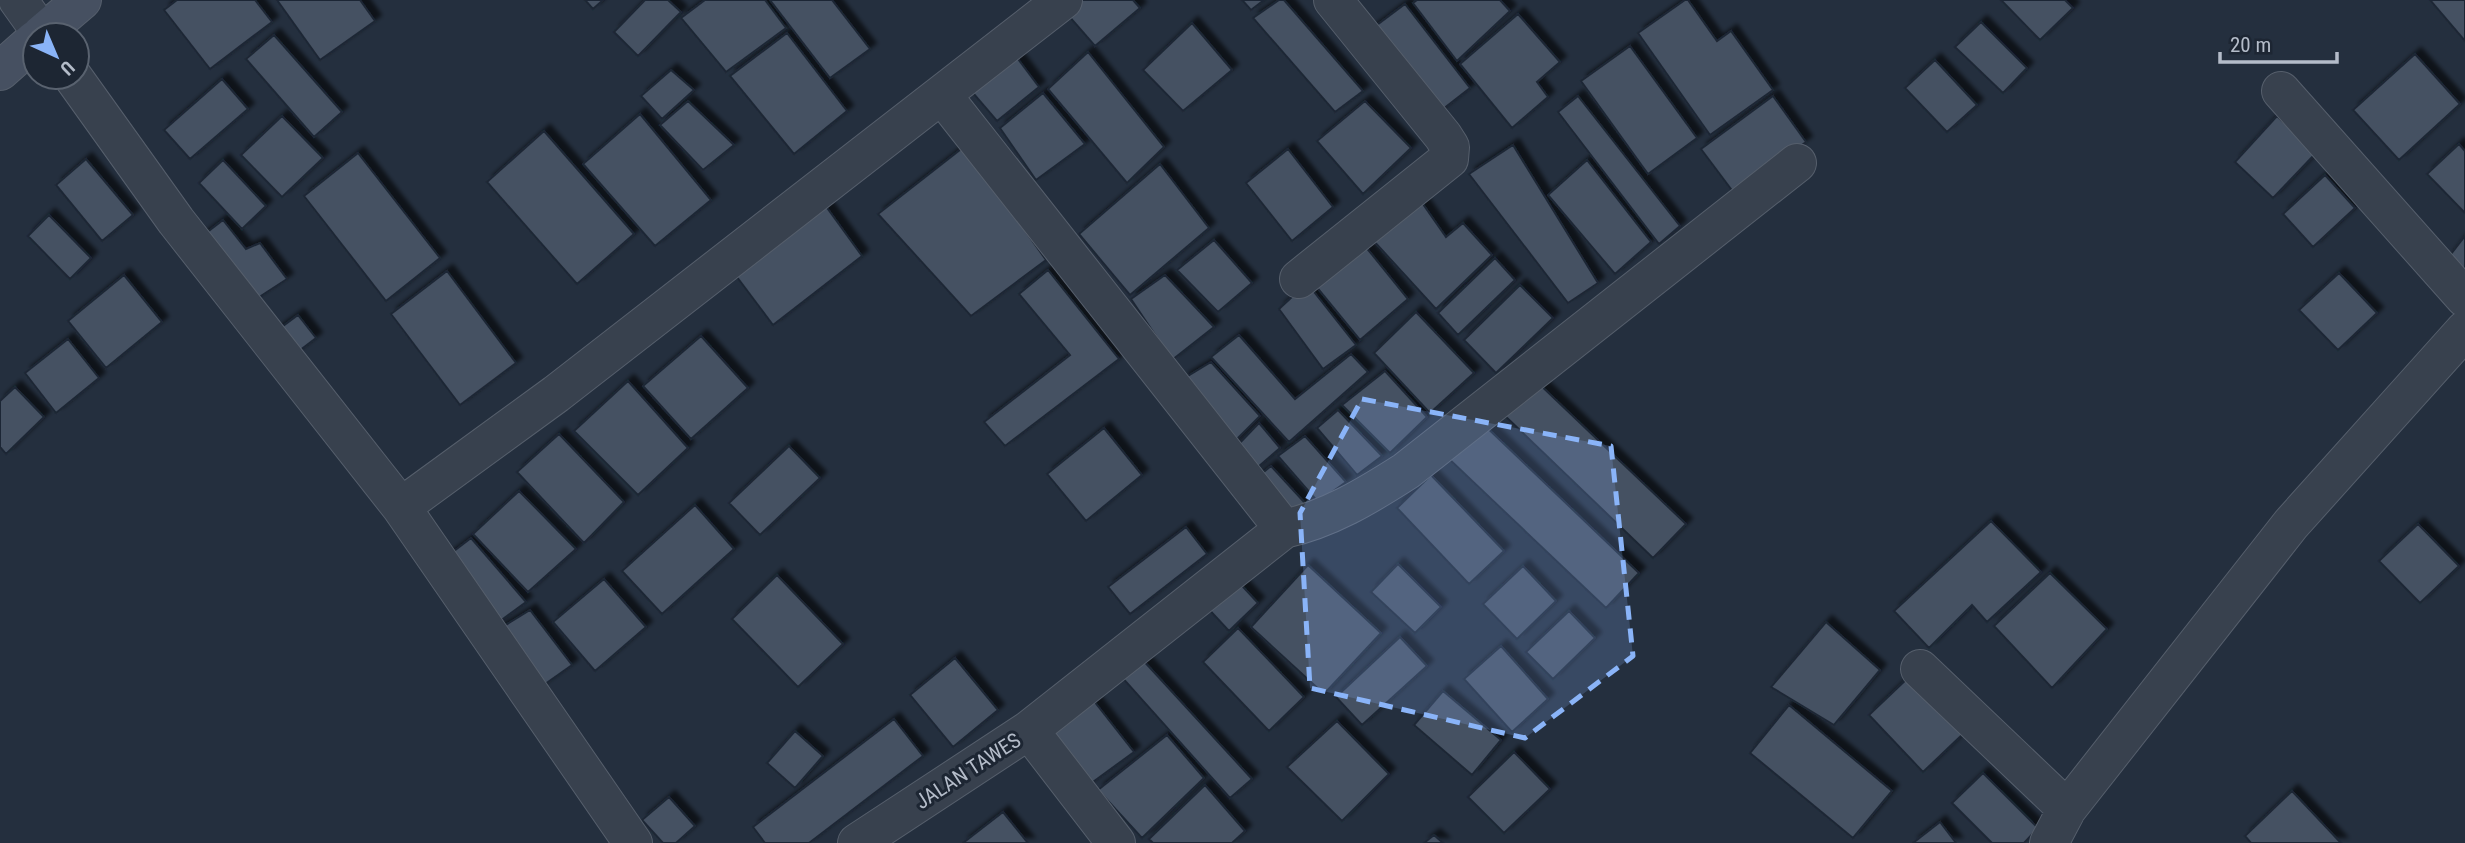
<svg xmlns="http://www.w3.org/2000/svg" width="2465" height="843" viewBox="0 0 2465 843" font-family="'Roboto Condensed',sans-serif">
	<defs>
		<filter id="shadow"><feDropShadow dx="6" dy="-6" stdDeviation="2" flood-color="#0009"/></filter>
	</defs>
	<rect width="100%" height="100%" fill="#242f3e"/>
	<path fill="#455162" stroke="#1f2835" stroke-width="2" filter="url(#shadow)" d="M177 0H255L272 22 210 69 164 10Z
		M277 0H360L375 21 320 60Z
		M585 0H603L593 9Z
		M645 0H668L681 12 638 56 614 32Z
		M705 0H765L786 28 726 72 681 18Z
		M770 0H832L870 49 830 78Z
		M1072 0H1133L1140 8 1095 46 1061 7Z
		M1242 0H1264L1251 10Z
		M1279 0H1284L1363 91 1335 112 1253 18Z
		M1417 0H1500L1510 11 1457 61 1413 3Z
		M1685 0H1688L1717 41 1731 31 1773 90 1710 135 1638 33Z
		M2001 0H2065L2073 8 2040 40Z
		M2430 0H2465V41Z
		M1405 4 1470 88 1434 116 1365 34Z
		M1518 14 1560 62 1537 82 1548 97 1512 128 1460 64Z
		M1981 22 2027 68 2003 93 1955 47Z
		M1192 23 1232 70 1183 111 1143 70Z
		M787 33 847 111 794 154 730 76Z
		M274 35 342 112 314 137 246 59Z
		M1630 46 1697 138 1648 174 1581 81Z
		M1012 51 1039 87 997 121 967 86Z
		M1088 52 1164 147 1127 183 1048 89Z
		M2415 54 2460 104 2399 160 2353 110Z
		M1935 60 1977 105 1947 132 1905 88Z
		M671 70 694 90 662 119 641 96Z
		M222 79 248 109 190 159 164 130Z
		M1043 93 1085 144 1036 180 1000 128Z
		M1578 96 1680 226 1659 244 1558 112Z
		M1773 96 1806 142 1734 193 1701 149Z
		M688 101 734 145 703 170 660 125Z
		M1365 101 1411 148 1363 194 1317 141Z
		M640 114 711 200 655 246 583 164Z
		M282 116 323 158 282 197 241 155Z
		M2277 116 2316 153 2273 198 2235 162Z
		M544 131 634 234 577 284 487 182Z
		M2459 144 2465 151V213L2427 174Z
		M1513 145 1598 283 1568 303 1469 174Z
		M965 146 1046 260 971 316 878 214Z
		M1288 149 1333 207 1292 241 1246 183Z
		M358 153 440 258 386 301 304 196Z
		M86 159 133 215 102 241 56 185Z
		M223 160 266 206 242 229 199 183Z
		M1587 160 1651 242 1615 274 1548 195Z
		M1160 164 1209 228 1130 295 1079 234Z
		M2325 175 2355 208 2313 247 2283 214Z
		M1418 197 1446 237 1463 223 1492 255 1436 309 1371 238Z
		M825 205 862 256 773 325 734 273Z
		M49 215 91 258 70 279 28 236Z
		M223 220 246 249 260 243 287 279 250 303 201 237Z
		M2465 236V270L2448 258Z
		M1214 240 1252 283 1218 312 1177 270Z
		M1361 241 1408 299 1360 340 1310 279Z
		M1495 258 1515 280 1458 335 1438 313Z
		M1048 270 1119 359 1005 446 984 422 1070 355 1019 294Z
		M447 271 516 363 460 405 391 314Z
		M2339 273 2377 313 2338 350 2299 310Z
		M124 275 162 322 106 368 68 321Z
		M1165 275 1214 327 1172 360 1131 299Z
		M1307 283 1356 345 1323 369 1279 309Z
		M1520 285 1553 318 1496 373 1464 340Z
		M1416 312 1474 373 1430 413 1374 353Z
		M298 315 316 338 295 354 275 332Z
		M1239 335 1295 399 1351 354 1368 372 1289 442 1211 357Z
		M701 336 748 388 691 439 643 386Z
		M68 339 99 378 56 413 25 373Z
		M1211 362 1260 416 1232 444 1183 379Z
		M1385 371 1427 417 1390 453 1342 405Z
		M1534 379 1686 524 1653 558 1502 413Z
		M628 381 688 448 638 495 574 431Z
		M15 387 44 417 6 454 0 447V401Z
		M1338 410 1382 456 1357 475 1317 428Z
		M1480 421 1639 573 1606 608 1447 457Z
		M1259 423 1280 448 1251 473 1234 449Z
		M1104 428 1142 475 1086 521 1047 474Z
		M559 434 624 502 584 543 517 472Z
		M1305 436 1346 482 1318 502 1278 456Z
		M789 446 820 478 760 535 729 503Z
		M1271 466 1305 503 1285 520 1254 480Z
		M1431 475 1504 551 1469 584 1397 508Z
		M519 491 576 549 528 592 473 534Z
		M695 505 734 549 662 614 622 571Z
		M1991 521 2041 572 1987 622 1972 605 1929 648 1894 611Z
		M2418 524 2459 566 2420 603 2379 561Z
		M1186 527 1207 554 1130 614 1108 587Z
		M471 538 526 602 492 627 445 558Z
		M1398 564 1441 607 1415 633 1371 592Z
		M1308 565 1381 633 1324 694 1251 627Z
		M1523 566 1556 601 1517 639 1483 604Z
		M2050 573 2107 629 2052 688 1994 626Z
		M777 575 843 644 798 687 732 619Z
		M1233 576 1258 603 1229 631 1203 603Z
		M604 579 646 627 595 671 553 622Z
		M530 610 572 665 538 689 496 631Z
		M1569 611 1595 638 1553 679 1526 652Z
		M1826 622 1880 670 1834 725 1771 687Z
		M1238 628 1304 697 1269 731 1203 662Z
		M1400 637 1427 666 1362 725 1336 697Z
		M1501 646 1548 699 1512 732 1464 679Z
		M955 658 998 710 953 747 910 695Z
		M1141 658 1252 779 1230 798 1119 674Z
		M1911 675 1965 732 1923 772 1869 715Z
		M1443 691 1501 740 1472 775 1414 725Z
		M1090 696 1134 752 1086 787 1039 732Z
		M1789 705 1892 791 1853 838 1750 753Z
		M894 719 923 756 809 843H765L753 827Z
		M1337 721 1389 774 1342 821 1287 767Z
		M795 731 823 756 795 788 767 763Z
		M1167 735 1204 778 1142 838 1098 790Z
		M1514 752 1550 789 1504 833 1468 797Z
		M1983 773 2038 828 2024 843H1992L1952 803Z
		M1205 785 1245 831 1232 843H1153L1149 839Z
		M2292 791 2341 843H2251L2245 836Z
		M669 797 695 826 676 843H663L642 820Z
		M1003 812 1028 843H963Z
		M1940 822 1956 843H1913Z
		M1434 835 1443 843H1424Z"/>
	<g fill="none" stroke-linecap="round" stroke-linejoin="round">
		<defs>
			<path id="street" d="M18 0 43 35
				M73 77 176 221 401 507 633 843
				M2281 91 2465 298
				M942 95 1284 529
				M1299 279 1449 159 1450 147 1443 136 1333 0
				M401 507 556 394 1063 0
				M1920 669 2067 809
				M1029 730 1116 843
				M857 843 1029 730 1284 529C1329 519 1367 496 1406 471L1797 163
				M2049 843 2067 809 2291 524 2465 330"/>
			<path id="secondary" d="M41 35 82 0
				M0 71 35 40"/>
		</defs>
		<use href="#street" stroke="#565f6c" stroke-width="40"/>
		<use href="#secondary" stroke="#565f6c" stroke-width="40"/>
		<use href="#street" stroke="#38414e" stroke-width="38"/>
		<use href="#secondary" stroke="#465061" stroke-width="38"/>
	</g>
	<path fill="#8ab4f8" fill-opacity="0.2" stroke="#8ab4f8" stroke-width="5" stroke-dasharray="14 9" stroke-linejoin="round" d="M1362 399 1611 446 1633 656 1525 738 1310 688 1300 513Z"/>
	<g text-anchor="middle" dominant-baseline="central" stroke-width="6" stroke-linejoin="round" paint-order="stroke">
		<g font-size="21" fill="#b4bcc9" stroke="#1d2633">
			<text transform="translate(968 771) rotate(-33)">JALAN TAWES</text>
		</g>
	</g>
	<g transform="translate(56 56) rotate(136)"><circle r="33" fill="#1d2633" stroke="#59626f" stroke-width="2"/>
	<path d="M0-5L12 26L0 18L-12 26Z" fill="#8ab4f8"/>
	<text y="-10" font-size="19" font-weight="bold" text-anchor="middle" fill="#b4bcc9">U</text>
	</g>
	<path d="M2220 52v10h117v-10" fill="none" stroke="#b4bcc9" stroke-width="3.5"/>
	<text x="2230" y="52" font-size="21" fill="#b4bcc9" stroke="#1d2633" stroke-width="5" paint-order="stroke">20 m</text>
</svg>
